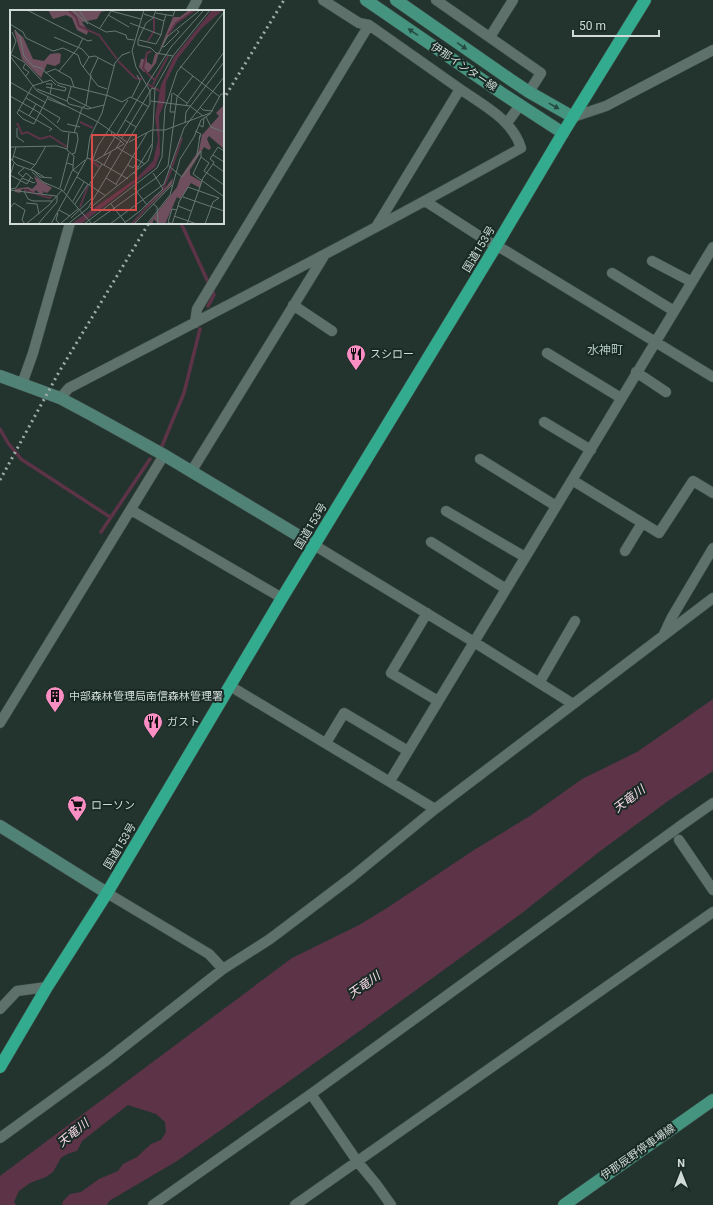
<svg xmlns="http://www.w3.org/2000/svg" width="713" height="1205" viewBox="0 0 713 1205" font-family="Roboto,'Noto Sans JP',sans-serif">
	<rect width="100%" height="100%" fill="#23342e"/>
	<path fill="#5c3347" d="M713 699V771L668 801 599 852 522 913 361 1030 211 1137 177 1161 109 1201 107 1205H62L63 1201 70 1194 81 1192 99 1179 118 1171 123 1164 137 1157 151 1144 161 1140 166 1132 165 1122 156 1114 128 1105 82 1141 77 1151 67 1154 61 1158 53 1172 46 1177 30 1183 19 1191 14 1202 16 1205H0V1176L292 958 359 925 387 908 474 850 530 816 582 779 637 752Z"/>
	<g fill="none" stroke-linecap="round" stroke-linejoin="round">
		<path stroke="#5c3347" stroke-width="3.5" d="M181 223 208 282
			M208 306 214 295 213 292
			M0 429 8 443 21 459 110 517
			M162 446 184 393 200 329
			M101 532 150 459"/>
		<defs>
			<path id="street" d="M436 0 541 73 529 92
				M191 11 197 0
				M369 25 460 89 376 227
				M490 37 513 0
				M573 117 606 106 713 50
				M507 123 520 105
				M425 201 487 241 506 251 713 377
				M652 261 692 282
				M612 273 674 311
				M293 305 332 331
				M195 323 197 309 369 25 359 23 323 0
				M547 353 621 398
				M636 372 666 392
				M22 384 33 353 70 223
				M60 398 69 388C221 309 372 231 521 148 513 120 483 105 460 89
				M544 422 591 450
				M480 459 556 506
				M191 472 324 256
				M572 480 659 533 693 481 713 493
				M131 510 282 598
				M446 511 525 557
				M431 542 506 589
				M314 545 474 642 573 704
				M625 551 642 523
				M427 613 391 673 438 701
				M664 634 672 617 713 548
				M539 683 575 621
				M230 686 435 809
				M0 723 164 455
				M326 743 344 713 408 751
				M390 781 713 247
				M679 840 713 890
				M107 893 209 954 223 969
				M0 1009 17 991 47 987
				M311 1094 357 1161 376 1184 391 1205
				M0 1138 107 1060 223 969 270 939 352 877 435 809 713 598
				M153 1205 311 1094 683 824 713 803
				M295 1205 713 912"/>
			<path id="secondary" d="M0 376 60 398 90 414 164 455 314 545
				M0 826 107 893"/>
			<path id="primary" d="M366 0 503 94 563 133
				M396 0 511 80 529 92 573 117
				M564 1205 713 1100"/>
			<path id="highway" d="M0 1067 47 987 107 893 282 598 496 246 563 133 645 0"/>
		</defs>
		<use href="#street" stroke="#42514d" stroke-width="11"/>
		<use href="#secondary" stroke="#42514d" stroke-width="13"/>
		<use href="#primary" stroke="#42514d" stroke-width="13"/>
		<use href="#highway" stroke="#42514d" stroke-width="13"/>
		<use href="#street" stroke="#5e716b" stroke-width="10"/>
		<use href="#secondary" stroke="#518276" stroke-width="12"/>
		<use href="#primary" stroke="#449480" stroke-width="12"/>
		<use href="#highway" stroke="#33ab8e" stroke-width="12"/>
		<path stroke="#9faca7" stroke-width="3" stroke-dasharray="2 4" stroke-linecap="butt" d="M223 100 284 0
			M0 480 59 372 149 223"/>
	</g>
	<defs><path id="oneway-solid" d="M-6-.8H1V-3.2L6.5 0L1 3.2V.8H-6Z"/></defs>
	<g fill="#264a40">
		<use href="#oneway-solid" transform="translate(413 32) rotate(-146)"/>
		<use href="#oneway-solid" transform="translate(462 46) rotate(35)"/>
		<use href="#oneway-solid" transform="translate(554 106) rotate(29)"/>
	</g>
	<defs>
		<symbol id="restaurant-pin" viewBox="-11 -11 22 30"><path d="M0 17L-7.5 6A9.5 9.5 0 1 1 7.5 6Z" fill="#fb8fc4" stroke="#192a25"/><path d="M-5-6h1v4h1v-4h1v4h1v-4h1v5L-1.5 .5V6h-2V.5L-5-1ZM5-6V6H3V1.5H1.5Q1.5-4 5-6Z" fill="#111"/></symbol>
		<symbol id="building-pin" viewBox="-11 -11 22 30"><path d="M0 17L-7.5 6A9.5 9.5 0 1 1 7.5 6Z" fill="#fb8fc4" stroke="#192a25"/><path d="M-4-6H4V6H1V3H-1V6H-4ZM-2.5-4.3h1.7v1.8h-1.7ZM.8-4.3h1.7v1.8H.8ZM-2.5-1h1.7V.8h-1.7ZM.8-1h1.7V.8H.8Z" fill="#111"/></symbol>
		<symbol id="supermarket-pin" viewBox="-11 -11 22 30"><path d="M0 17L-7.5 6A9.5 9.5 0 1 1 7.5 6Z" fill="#fb8fc4" stroke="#192a25"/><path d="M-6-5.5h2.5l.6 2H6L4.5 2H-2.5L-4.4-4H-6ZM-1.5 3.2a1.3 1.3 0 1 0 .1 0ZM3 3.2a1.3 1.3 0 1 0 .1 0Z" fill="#111"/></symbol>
	</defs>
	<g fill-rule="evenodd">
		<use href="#restaurant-pin" x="345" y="343" width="22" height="30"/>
		<use href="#building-pin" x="44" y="685" width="22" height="30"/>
		<use href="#restaurant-pin" x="142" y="711" width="22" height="30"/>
		<use href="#supermarket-pin" x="66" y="794" width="22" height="30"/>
	</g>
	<g text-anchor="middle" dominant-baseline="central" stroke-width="4" stroke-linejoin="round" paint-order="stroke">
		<g font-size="11" fill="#d0dbd7" stroke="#192a25">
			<text transform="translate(464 67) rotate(34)">伊那インター線</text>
			<text transform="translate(479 249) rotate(-59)">国道153号</text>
			<text transform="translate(311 526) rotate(-59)">国道153号</text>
			<text transform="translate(120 846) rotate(-59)">国道153号</text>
			<text transform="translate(638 1152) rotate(-35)">伊那辰野停車場線</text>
		</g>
		<g font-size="11" fill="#d0dbd7" stroke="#192a25" text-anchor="start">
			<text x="370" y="354">スシロー</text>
			<text x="69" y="696">中部森林管理局南信森林管理署</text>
			<text x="167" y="722">ガスト</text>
			<text x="91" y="805">ローソン</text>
		</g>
		<g font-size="12" fill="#b4c8c1" stroke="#192a25">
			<text x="605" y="350">水神町</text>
		</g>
		<g font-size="12" font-style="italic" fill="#f9dae7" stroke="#192a25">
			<text transform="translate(629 799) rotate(-37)">天竜川</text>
			<text transform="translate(364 985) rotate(-35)">天竜川</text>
			<text transform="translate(73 1133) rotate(-39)">天竜川</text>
		</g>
	</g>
	<g transform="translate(10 10)">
		<rect width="214" height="214" fill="#23342e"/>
		<path d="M38 0H100L91 2 87 9 72 12 78 21 77 25 67 20 62 8 56 5 43 9ZM179 0H185L166 13 149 41 163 7H170ZM4 20 13 27 23 49 34 51 40 44 48 43 51 44 50 53 45 56 37 54 31 68 12 49ZM149 42 146 53 139 62H134L129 57 131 49H135L137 43V52L142 55 145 44ZM214 95V139L199 126 197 129 201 138 199 140 194 137 180 160V165L192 172 190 178 181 173 170 189 167 187 155 214H148L144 209 142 214H138L167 177 170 168 189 140 192 125 209 106 206 103ZM24 166 42 178 37 183 32 181 34 183 30 184 26 180 23 183 18 179H12L10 183 5 182V179L18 177 22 179 27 174ZM163 168 162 174 121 214 156 177Z" fill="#6f4f5d"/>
		<path d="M202 0H213L192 18 168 48 156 72 155 91 149 106 150 144 145 157 71 214H61L127 168 143 151 148 130 145 107 151 75 164 47Z" fill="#5c3347"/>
		<path fill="none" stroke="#5c3347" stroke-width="2" d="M58 0 66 7 69 16 89 25 107 49M158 25 166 13 185 0M138 31 144 21V8M108 51 125 68 132 69M138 64 133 58 137 43 141 41M138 64 145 70 143 75M145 70 158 46M137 74 150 81M70 112 83 118M7 113 12 124 17 122 30 129 40 126 57 137M80 149 89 157M162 157 172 128M14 180 39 188 42 186M152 181 162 158M70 197 78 176M122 214 148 184"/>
		<path fill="none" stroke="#687772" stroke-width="1" d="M17 0 78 31 82 30M62 0 78 14M69 0 77 12 96 22 105 21 116 25 117 29 124 30M146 0 143 8 136 13 128 30V35L141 38 146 43 163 46M146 3 163 6 165 0M134 4 154 11 156 5M98 5 119 17M120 13 151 25 154 11M0 14 13 22 16 28 43 41 53 38 68 45 71 54 88 76 97 79M90 18 101 1 131 9M5 20 10 27 14 46 23 56 31 58 48 73 99 86 112 92 120 87M44 27 72 39 79 47M129 30 146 34 151 25M152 36 154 37 169 22 167 20M149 43 157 27 190 0M0 44 14 52 33 72M1 44 6 31 2 22M0 46 27 81 88 112 118 133M170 56 210 87M73 57 79 47 85 46 104 56M49 61 68 38 73 28M35 63 45 59 61 68 64 77M80 65 88 48M15 67 19 62 13 58 15 54M0 72 36 93M47 75 56 78 55 81M22 76 41 70 46 75M22 77 7 103 13 109 24 114 38 87M36 77 55 81M27 79 40 84 42 74H36M162 83 160 102H165M163 83 177 93M40 84 57 91M0 86 30 103 52 121 67 123 68 129M59 87 81 98M122 87 130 71 127 65M16 88 50 108 47 113M38 89 56 96M141 91 180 96 193 106M59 94 78 99 94 95M59 94 57 91 61 77M176 95 214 42M139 97 127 90 161 37 194 0M190 97 193 100 203 101M72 98 76 95 81 65M9 100 42 119 39 121M19 106 26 94M196 107 201 117 214 122M115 110 126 117M175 113 176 102 214 52M57 114 70 117M189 115 193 117 194 108M7 118V127L14 132M185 121 191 124 189 129M64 123 72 98M107 124 127 90 120 87M105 127 111 131 106 138M112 128 142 78 145 79M119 132 142 120H155L200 103M0 137 47 136 57 139M108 138 135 154M214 141 208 137 200 149 204 152 203 154 214 162M62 144 65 143 68 129M94 145 105 127 101 125 102 122M187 145 190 125M203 145 214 152M3 146 25 155 36 136M191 147 199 153 194 161 214 175M0 148 7 155 24 161 30 167 42 168M77 148 87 151 118 169M83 149 88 136 118 90M86 150 114 134 111 131M2 151 6 137M57 153 63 155 64 146 57 140 59 123M25 155 21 159 34 167M63 155V160L69 164M94 155 101 142M118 155 123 158 125 155 128 157M159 156 172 167 191 141V147L183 164 213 186M14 158 8 163 13 167 16 163 23 169M22 162 33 172 52 180 82 214M124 164 142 134M0 165 17 174 21 167M0 166 4 153M67 167 96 186M96 168 107 175M106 174 137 123M79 175 92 154M50 178 59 143M124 178 137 195M0 179 6 178 12 168 24 173 25 172M0 180 46 186M14 181 18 189 23 191H42M54 181 62 161 75 150M173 187 214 201M63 191 74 172M16 193 27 194 29 204M65 194 78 174M101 194 115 212M143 194 147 197 148 214M168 196 181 201M0 198 4 193 15 200 12 210 15 214M80 198 138 151 142 139 145 78 163 46 200 0M49 200 60 206M167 200 162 199 158 212 162 214 168 196 169 192 178 177 209 188M48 203 46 210 50 214M164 206 187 214M61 208 82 188M16 214 39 195 52 180M28 214 47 192V186M41 214 77 148 80 127 92 103 105 53 112 45 120 42M50 214 69 198M58 214 78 198 140 94V81L126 57 122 41 134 0M74 214 147 158 152 147 155 98 167 62 214 2M82 214 146 168 158 156 167 87 183 66M100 214 154 174 174 118 214 67M113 214 130 201 153 179 143 163M124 214 162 175M137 214 160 185 170 149 184 127 191 110 200 104 211 84H214M177 214 193 168 203 154M195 214 203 192 209 188"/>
		<path fill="#d54c4b" fill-opacity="0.15" stroke="#d54c4b" stroke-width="2" d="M82 125H126V200H82Z"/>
		<rect width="214" height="214" fill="none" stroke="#d0dbd7" stroke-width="2"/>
	</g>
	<g transform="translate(681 1173)" stroke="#192a25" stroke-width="3" paint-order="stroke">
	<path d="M0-3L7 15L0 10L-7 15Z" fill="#d0dbd7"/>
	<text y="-6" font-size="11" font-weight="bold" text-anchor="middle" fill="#d0dbd7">N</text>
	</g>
	<path d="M573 30v6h86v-6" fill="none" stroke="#d0dbd7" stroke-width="2"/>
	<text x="579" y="30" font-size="12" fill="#d0dbd7" stroke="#192a25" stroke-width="3" paint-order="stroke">50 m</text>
</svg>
